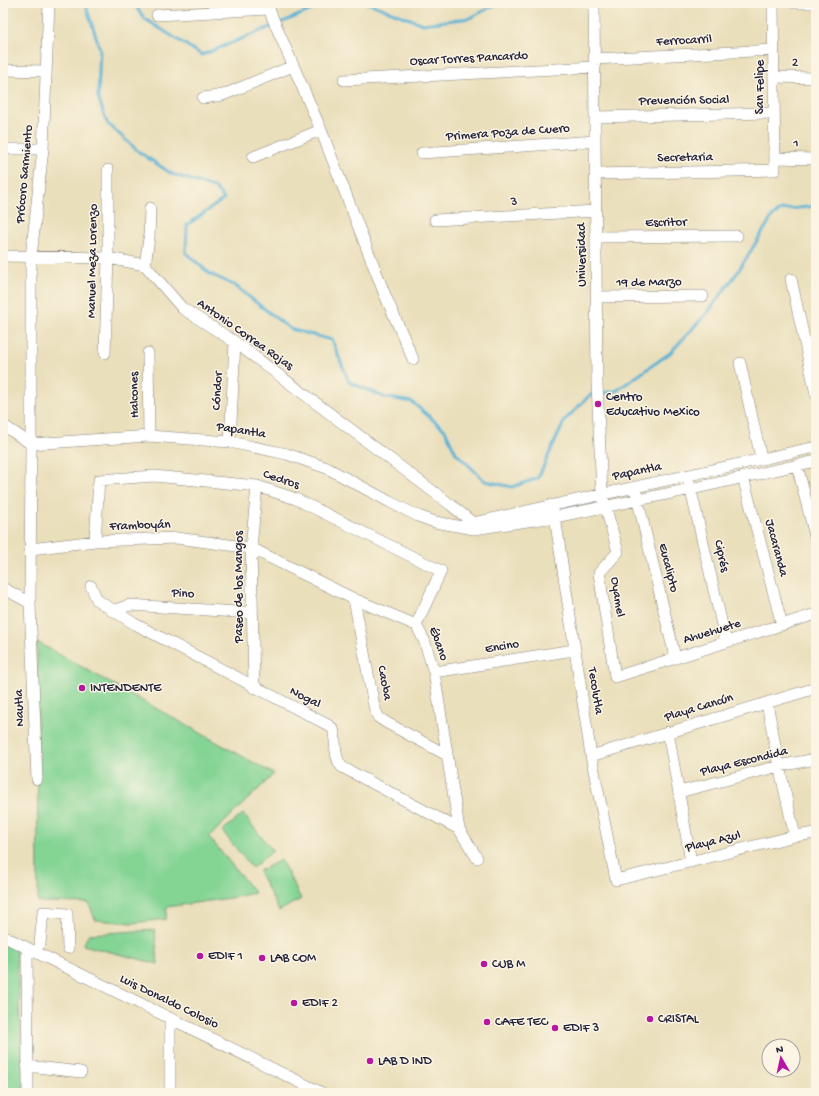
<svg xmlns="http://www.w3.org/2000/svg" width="819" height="1096" viewBox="0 0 819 1096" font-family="'Gochi Hand',sans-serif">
	<rect width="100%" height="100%" fill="#fcf5e5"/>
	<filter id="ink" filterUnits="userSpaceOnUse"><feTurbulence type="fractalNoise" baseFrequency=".025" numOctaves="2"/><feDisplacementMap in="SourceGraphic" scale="8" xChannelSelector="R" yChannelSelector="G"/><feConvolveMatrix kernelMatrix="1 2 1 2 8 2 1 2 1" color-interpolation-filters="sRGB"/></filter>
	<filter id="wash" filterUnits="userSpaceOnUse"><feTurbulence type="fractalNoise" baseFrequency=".012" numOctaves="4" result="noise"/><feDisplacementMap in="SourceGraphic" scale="16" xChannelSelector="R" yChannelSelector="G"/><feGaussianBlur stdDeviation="0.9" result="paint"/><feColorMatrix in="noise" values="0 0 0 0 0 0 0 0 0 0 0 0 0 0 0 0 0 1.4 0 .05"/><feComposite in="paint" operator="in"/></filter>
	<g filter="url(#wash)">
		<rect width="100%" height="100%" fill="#eadfbb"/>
		<path fill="#84d494" stroke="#537b68" d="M37 642 274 774 209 837 255 893 230 898 167 907 166 919 133 923 95 920 89 903 38 902Z
			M243 814 273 851 252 868 222 831Z
			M281 860 301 899 279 911 259 871Z
			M155 930 158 964 83 945 89 934Z
			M3 943 16 944 24 1093H3Z"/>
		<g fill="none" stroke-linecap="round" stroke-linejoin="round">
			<path stroke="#57b0d4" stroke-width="3" d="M85 3 100 49 98 97 107 123 139 152 172 174 215 188 224 199 187 225 186 253 210 274 234 285 290 329 332 340 349 382 384 397 412 402 445 430 456 453 485 481 512 487 538 478 565 420 590 395 616 391 670 353 708 312 737 273 772 217 781 210 816 206
				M133 3 145 19 202 55 273 26
				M368 3 423 24 470 18 495 5 497 3
				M278 24 328 3"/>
		</g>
	</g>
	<g filter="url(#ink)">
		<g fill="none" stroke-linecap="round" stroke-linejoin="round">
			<defs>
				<path id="minor" d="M269 3V9L273 19 321 130 385 295 413 359
					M594 3 597 383 602 494 618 552 599 573 615 677 816 614
					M795 3H816
					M157 15 269 9
					M594 59 774 50
					M3 70 45 71
					M774 77 816 78
					M344 80 595 67
					M203 98 223 95 293 66
					M595 117 774 113
					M3 149H43
					M422 153 595 141
					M253 157 321 130
					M775 158 816 159
					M595 174 775 170 773 3
					M435 220 596 211
					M596 237 737 236
					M3 256 108 258 145 265 182 308 235 342 451 505 473 523 474 529
					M145 265 149 238 150 208
					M791 279 816 394
					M596 297 703 296
					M105 353 108 258V170
					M148 353 149 436
					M740 363 761 458
					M3 425 31 444 149 436 230 442 287 454 327 468 390 502 418 516 435 522 474 529 555 517 691 489 816 461
					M230 442 235 342
					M797 465 816 540
					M743 477 782 625
					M689 482 726 642
					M636 493 675 657
					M551 505 555 517 591 756 616 880 795 836 816 833
					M470 524 473 523 816 447
					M95 541 99 480 154 476 257 486 296 499 441 571 416 625
					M31 549 95 541 177 538 251 548 354 599 416 625 424 640 434 672 459 829
					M91 586 97 600 133 623 328 725 333 729C337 741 333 757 342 767L459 829 477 858
					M3 588 30 603
					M354 599 374 706 378 717 387 723 447 755
					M112 611 130 605 252 613
					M434 672 574 650
					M254 688 251 548 257 486
					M767 703 779 766 795 836
					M668 732 691 862
					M591 756 816 688
					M37 779 30 603 31 444V257L43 149 49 3
					M679 792 779 766 816 759
					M3 938H7L322 1093
					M40 944 43 912 67 914 68 948
					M27 948 28 1093
					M27 1066 81 1072
					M170 1093V1018"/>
			</defs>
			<use href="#minor" stroke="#86807b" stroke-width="12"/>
			<use href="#minor" stroke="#fff" stroke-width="11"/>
		</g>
	</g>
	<g fill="#b5179e" stroke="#fcf5e5" stroke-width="1.5">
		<circle cx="598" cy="404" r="4"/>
		<circle cx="82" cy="688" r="4"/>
		<circle cx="200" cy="956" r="4"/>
		<circle cx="262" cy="958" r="4"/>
		<circle cx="484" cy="964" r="4"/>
		<circle cx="294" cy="1003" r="4"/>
		<circle cx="650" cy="1019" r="4"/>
		<circle cx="487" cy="1022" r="4"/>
		<circle cx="555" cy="1028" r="4"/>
		<circle cx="370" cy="1061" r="4"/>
	</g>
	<g text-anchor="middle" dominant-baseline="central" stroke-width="3" stroke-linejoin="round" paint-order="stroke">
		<g font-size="13" fill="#22223b" stroke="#fcf5e5">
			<text transform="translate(684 41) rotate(-3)">Ferrocarril</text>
			<text transform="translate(469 59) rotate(-3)">Oscar Torres Pancardo</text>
			<text transform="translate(795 63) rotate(1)">2</text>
			<text transform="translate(760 87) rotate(-90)">San Felipe</text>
			<text transform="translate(684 101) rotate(-1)">Prevención Social</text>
			<text transform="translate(508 133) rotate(-4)">Primera Poza de Cuero</text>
			<text transform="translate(796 144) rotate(2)">1</text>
			<text transform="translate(685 158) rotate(-1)">Secretaria</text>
			<text transform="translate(25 174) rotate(-85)">Prócoro Sarmiento</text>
			<text transform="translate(514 202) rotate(-3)">3</text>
			<text transform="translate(666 223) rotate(-1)">Escritor</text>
			<text transform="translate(582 255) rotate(-90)">Universidad</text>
			<text transform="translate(93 261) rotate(-89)">Manuel Meza Lorenzo</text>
			<text transform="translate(649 283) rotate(-1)">19 de Marzo</text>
			<text transform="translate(245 335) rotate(35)">Antonio Correa Rojas</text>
			<text transform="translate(218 391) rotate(-87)">Cóndor</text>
			<text transform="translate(135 395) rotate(-91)">Halcones</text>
			<text transform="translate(241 431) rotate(9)">Papantla</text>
			<text transform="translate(637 472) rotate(-12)">Papantla</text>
			<text transform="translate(281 480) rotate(18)">Cedros</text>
			<text transform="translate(140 526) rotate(-2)">Framboyán</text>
			<text transform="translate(776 548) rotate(75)">Jacaranda</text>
			<text transform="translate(721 556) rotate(77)">Ciprés</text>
			<text transform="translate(668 568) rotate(76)">Eucalipto</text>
			<text transform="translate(239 587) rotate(-90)">Paseo de los Mangos</text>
			<text transform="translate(183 594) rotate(4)">Pino</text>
			<text transform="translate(617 597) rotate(81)">Oyamel</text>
			<text transform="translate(712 632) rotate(-17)">Ahuehuete</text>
			<text transform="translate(438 644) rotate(69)">Ébano</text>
			<text transform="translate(502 647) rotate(-9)">Encino</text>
			<text transform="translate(384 683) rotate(79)">Caoba</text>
			<text transform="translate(595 691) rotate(81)">Tecolutla</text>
			<text transform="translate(305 698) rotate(27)">Nogal</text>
			<text transform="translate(20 708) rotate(-92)">Nautla</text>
			<text transform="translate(699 708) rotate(-17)">Playa Cancún</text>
			<text transform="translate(744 762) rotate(-14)">Playa Escondida</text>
			<text transform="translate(713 842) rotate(-14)">Playa Azul</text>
			<text transform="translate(169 1002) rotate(26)">Luis Donaldo Colosio</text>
		</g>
		<g font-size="13" fill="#22223b" stroke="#fcf5e5" text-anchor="start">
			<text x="606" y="397">Centro<tspan x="606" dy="15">Educativo Mexico</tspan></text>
			<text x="90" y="688">INTENDENTE</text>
			<text x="208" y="956">EDIF 1</text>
			<text x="270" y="958">LAB COM</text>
			<text x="492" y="964">CUB M</text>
			<text x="302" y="1003">EDIF 2</text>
			<text x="658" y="1019">CRISTAL</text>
			<text x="495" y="1022">CAFE TEC</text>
			<text x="563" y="1028">EDIF 3</text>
			<text x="378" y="1061">LAB D IND</text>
		</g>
	</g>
	<rect width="819" height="1096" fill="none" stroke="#fcf5e5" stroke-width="16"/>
	<g transform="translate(781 1058) rotate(351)"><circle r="19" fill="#fcf5e5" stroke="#a5a1a1"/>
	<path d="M0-3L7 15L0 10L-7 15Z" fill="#b5179e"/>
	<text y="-6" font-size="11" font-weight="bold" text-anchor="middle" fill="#22223b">N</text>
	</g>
</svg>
